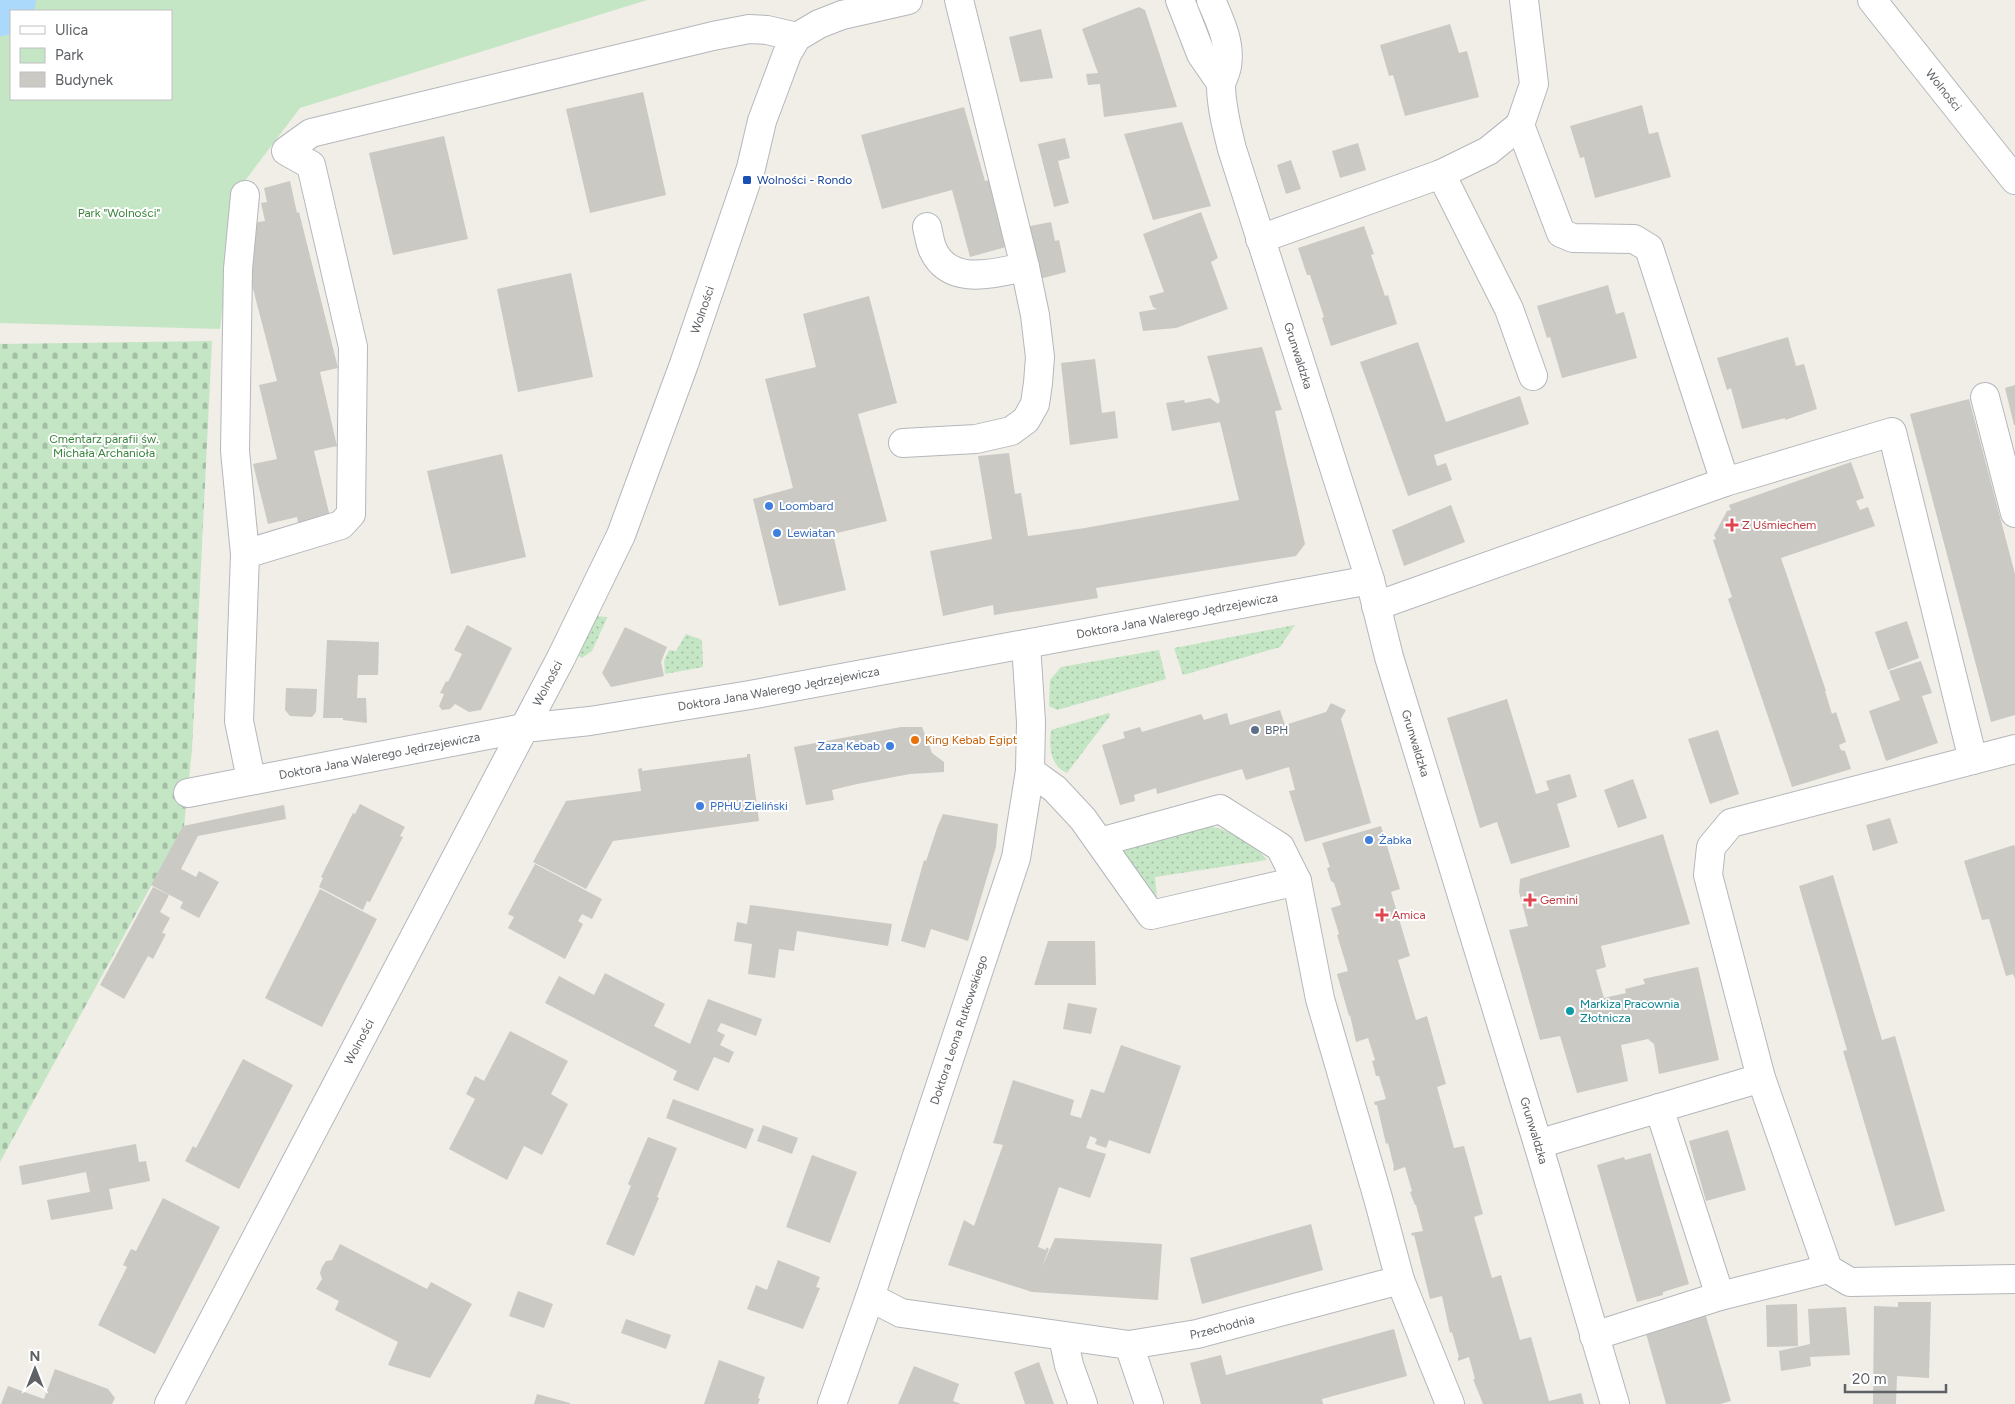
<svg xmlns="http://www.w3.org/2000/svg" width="2015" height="1404" viewBox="0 0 2015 1404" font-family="Figtree,sans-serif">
	<defs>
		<pattern id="grass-dots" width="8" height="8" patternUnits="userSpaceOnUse" patternTransform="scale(1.25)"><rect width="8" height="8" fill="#c5e6c5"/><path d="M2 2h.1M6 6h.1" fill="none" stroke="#a3bea4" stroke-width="1.8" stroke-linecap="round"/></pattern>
		<pattern id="cemetery-stones" width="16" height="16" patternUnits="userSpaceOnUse" patternTransform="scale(1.25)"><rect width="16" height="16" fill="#c5e6c5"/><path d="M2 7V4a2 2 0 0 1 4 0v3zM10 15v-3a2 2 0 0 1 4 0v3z" fill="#a3bea4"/></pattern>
	</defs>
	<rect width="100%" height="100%" fill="#f0eee7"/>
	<path fill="url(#grass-dots)" d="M596 616 607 617V618L592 651 582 658 574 653Z
		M1295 625 1280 647 1183 675 1174 648Z
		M686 634 702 640 703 667 665 674 664 661 669 650 676 651Z
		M1159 650 1166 679 1057 710 1049 706 1050 680 1061 667Z
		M1109 713 1110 716 1067 773C1050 766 1049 746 1051 730Z
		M1210 826C1231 831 1254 843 1267 860L1155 877 1157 897 1155 900H1148L1120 847Z"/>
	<path fill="url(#cemetery-stones)" d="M212 341 192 750 184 826 0 1162V344Z"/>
	<path fill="#c5e6c5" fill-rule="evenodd" d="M0 0H647L300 108 238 190 220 329 0 323ZM11 11H171V99H11Z"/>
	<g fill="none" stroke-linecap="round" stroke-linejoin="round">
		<path stroke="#abd9fb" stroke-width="60" d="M0 6 6 0"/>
	</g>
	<path fill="#cbc9c4" d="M1139 7 1145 10 1177 107 1104 117 1100 84 1088 85 1086 74 1098 73 1082 29Z
		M1450 24 1459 53 1467 51 1479 97 1405 116 1393 75 1389 76 1380 45Z
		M1041 29 1053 78 1020 82 1009 37Z
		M643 92 666 195 590 213 566 109Z
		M1642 105 1649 134 1658 132 1671 177 1595 198 1584 157 1580 158 1570 126Z
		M964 107 985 181 995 179 1013 245 970 257 952 190 882 209 861 135Z
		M1182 122 1211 206 1153 220 1124 134Z
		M444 136 468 239 393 255 369 153Z
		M1065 138 1070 158 1058 161 1069 203 1054 207 1038 144Z
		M1358 143 1366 170 1340 178 1332 151Z
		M1291 160 1301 189 1286 194 1277 165Z
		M290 181 297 213 299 212 338 368 320 372 337 446 314 451 332 525 300 532 297 517 268 524 253 464 277 459 259 385 277 381 250 277 252 276 248 260 253 259 249 241 252 223 265 221 261 203 267 202 264 188Z
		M1201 212 1218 258 1211 262 1228 309 1176 328 1143 331 1139 312 1157 309 1153 307 1149 296 1164 292 1143 234Z
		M1051 222 1055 241 1059 240 1066 272 1036 280 1025 227Z
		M1364 226 1374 254 1371 255 1385 296 1388 295 1397 324 1331 346 1322 318 1324 317 1310 275H1307L1298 248Z
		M571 273 593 377 518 392 497 289Z
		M1608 285 1616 314 1624 312 1637 358 1562 378 1550 337 1547 338 1537 306Z
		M869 296 897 403 858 414 887 521 833 534 846 590 779 606 753 499 793 488 765 379 816 367 803 314Z
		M1788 337 1796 366 1804 364 1817 409 1785 420V418L1742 429 1731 388 1727 390 1717 358Z
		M1418 342 1446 422 1520 396 1529 424 1434 455 1437 466 1446 463 1452 480 1408 496 1360 362Z
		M1262 347 1282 410 1275 411 1305 544 1296 556 1096 588 1098 598 994 615 993 605 943 616 930 551 992 539 978 456 1009 453 1015 494 1021 493 1028 536 1085 528 1239 500 1220 422 1172 431 1166 403 1184 400 1185 403 1210 398 1218 404 1220 401 1207 356Z
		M1095 359 1102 413 1115 411 1118 438 1070 445 1061 363Z
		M2015 385V425H2014L2005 388Z
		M1969 399 2015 574V715L1991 722 1910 414Z
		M502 454 526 557 451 574 427 471Z
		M1851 462 1864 498 1856 501 1860 510 1868 507 1875 526 1781 558 1826 691H1825L1832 714 1836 712 1846 742 1839 745 1841 750 1845 751 1851 769 1792 787 1728 599 1732 597 1713 540 1716 539 1714 535 1727 511 1731 510 1729 505Z
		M1451 505 1465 542 1404 566 1392 530Z
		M1907 621 1919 658 1888 670 1875 632Z
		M467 625 512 648 481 710 469 712 455 704 450 709 442 710 439 706 444 694 440 693 446 681 448 682 462 654 454 650Z
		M625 627 667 647 661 662 664 676 611 687 602 673Z
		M327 640 379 642 378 675H358L357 698H366L367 723 343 720V718H323Z
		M1921 661 1932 693 1922 696 1938 743 1886 761 1869 711 1900 700 1889 671Z
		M286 688 317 689 316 712 312 717 290 716 285 710Z
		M1507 699 1536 794 1549 790 1546 781 1570 774 1577 797 1557 804 1570 847 1511 864 1497 822 1480 828 1447 718Z
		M1331 703 1346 710 1341 719 1371 823 1305 842 1289 791 1295 790 1289 767 1246 780 1242 769 1157 794 1156 788 1134 795 1135 801 1120 805 1102 745 1125 738 1123 732 1140 727 1142 732 1201 714 1204 720 1227 713 1230 725 1280 710 1285 725 1326 712Z
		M901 727H922L932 753 944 762V772L910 774 857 784 832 790 834 800 806 805 794 747Z
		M1718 730 1739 794 1710 804 1688 739Z
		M747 754H750L759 821 613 841 586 889 533 862 566 801 641 791 638 769 642 768V771L747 757Z
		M1633 779 1647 818 1618 828 1604 790Z
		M360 804 405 827 400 836 403 837 370 902 367 901 363 910 319 887 323 878 321 877 353 813 355 814Z
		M284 805 286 819 198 836 181 869 196 877 199 871 219 882 199 918 180 908 183 902 151 885 183 826Z
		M943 814 998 824 996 847 968 941 931 929 925 948 901 941 924 860 926 861 937 828Z
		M1890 818 1898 843 1873 851 1866 825Z
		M1381 826 1400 889 1391 892 1410 956 1398 960 1416 1020 1427 1016 1446 1084 1437 1087 1454 1148 1464 1146 1483 1214 1474 1217 1492 1278 1501 1275 1520 1340 1531 1337 1549 1401 1581 1393 1584 1404H1483L1473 1379H1475L1469 1357 1458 1361V1357H1459L1452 1332 1450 1333 1442 1296 1430 1299 1414 1235 1412 1236 1411 1233 1423 1231 1416 1205H1415L1410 1192 1412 1191 1405 1167 1394 1171 1393 1168 1394 1167 1388 1143 1386 1144 1377 1105H1375L1374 1102 1386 1099 1379 1076H1376L1372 1061 1375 1060 1368 1038 1356 1042 1350 1015 1349 1016 1337 974 1348 971 1337 935 1339 934 1331 908 1341 905 1334 883 1331 881 1327 868 1330 867 1322 843Z
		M1663 834 1690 924 1601 946 1606 967 1596 970 1604 998 1626 993 1625 989 1645 984 1643 979 1698 967 1719 1060 1659 1074 1654 1044 1648 1039 1621 1045 1628 1081 1577 1093 1560 1036 1540 1040 1509 930 1528 926 1519 892 1520 879Z
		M2014 845 2015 847V979L2013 974 2006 976 1989 919 1982 920 1964 861Z
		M535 864 602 899 592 919 582 914 578 921 583 924 565 959 508 928 514 917 508 914Z
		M1833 875 1882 1040 1895 1036 1945 1211 1895 1226 1843 1051 1847 1050 1799 886Z
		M153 887 169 895 160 912 170 918 162 933 166 934 153 959 148 956 124 999 100 985Z
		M320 889 377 919 322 1027 265 998Z
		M750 905 892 924 888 946 797 931 794 951 779 949 775 978 748 974 752 944 734 941 737 922 747 924Z
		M1048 941H1095L1096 985H1034Z
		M605 973 665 1004 654 1026 690 1044 708 999 762 1019 756 1036 721 1023 717 1031 725 1035 720 1045 734 1052 729 1063 714 1057 698 1091 673 1080 677 1071 545 1003 559 976 594 995Z
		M1068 1003 1097 1008 1091 1034 1063 1029Z
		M510 1031 568 1061 551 1094 568 1104 542 1155 524 1146 507 1180 449 1149 475 1099 466 1094 475 1076 484 1081Z
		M1121 1045 1181 1066 1150 1154 1109 1140 1106 1148 1095 1144 1097 1139 1090 1136 1086 1148 1106 1154 1090 1198 1059 1187 1038 1247 1046 1250V1247L1049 1249 1041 1269 1055 1238 1162 1244 1158 1300 1032 1292 948 1265 964 1220 974 1226 1003 1145 993 1143 1013 1080 1074 1100 1070 1115 1081 1118 1091 1089 1104 1093Z
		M243 1059 293 1085 239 1189 185 1161 193 1146 196 1148Z
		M673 1099 754 1129 746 1149 666 1118Z
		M763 1125 798 1138 792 1154 757 1141Z
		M1728 1130 1746 1190 1706 1201 1689 1141Z
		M648 1137 677 1148 657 1197 659 1198 634 1256 606 1244 631 1186 628 1184Z
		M136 1144 139 1162 146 1161 150 1181 109 1189 113 1209 51 1220 47 1200 90 1192 86 1172 22 1185 19 1166Z
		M1651 1153V1155L1689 1284 1663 1292V1295L1637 1302 1597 1165 1624 1157 1625 1160Z
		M812 1155 857 1172 830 1243 786 1227Z
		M163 1198 220 1227 155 1354 98 1325 127 1267 123 1265 131 1249 136 1251Z
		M1311 1224 1323 1270 1202 1304 1190 1258Z
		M340 1244 427 1289 431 1282 472 1304 430 1378 388 1365 398 1342 335 1310 339 1301 316 1289 322 1279 320 1273 322 1267 326 1261 332 1260Z
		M778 1260 820 1277 816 1287 820 1288 803 1329 747 1309 756 1285 767 1290Z
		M518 1291 553 1304 544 1328 509 1316Z
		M1898 1302H1931L1929 1378 1897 1376 1896 1404H1873L1874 1306 1898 1307Z
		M1797 1304 1798 1346 1767 1347 1766 1305Z
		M1846 1307 1850 1355 1810 1357 1811 1366 1781 1371 1779 1351 1810 1344 1808 1309Z
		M1705 1313 1731 1401 1720 1404H1666L1645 1330Z
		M626 1319 671 1335 666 1349 621 1333Z
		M1394 1329 1407 1376 1322 1399 1323 1404H1201L1190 1363 1221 1355 1226 1375Z
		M719 1360 765 1377 758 1398 760 1399 758 1404H704Z
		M1039 1362 1054 1404H1025L1014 1372Z
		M914 1366 959 1384 953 1401 961 1404H898Z
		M55 1369 108 1389 115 1398 112 1404H1L8 1386 44 1399Z
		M537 1394 570 1403V1404H534Z"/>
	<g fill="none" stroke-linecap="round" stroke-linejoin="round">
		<defs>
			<g id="minor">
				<path d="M1180 0 1201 54 1221 83"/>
				<path id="s1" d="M1211 0C1220 21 1231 43 1227 66 1226 73 1222 79 1221 85 1221 106 1227 129 1232 149L1370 580 1389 657 1538 1144 1615 1404"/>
				<path id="s2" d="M1872 0 2015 180"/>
				<path d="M1520 125 1561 233 1573 238 1634 239 1649 248 1725 482"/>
				<path d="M1441 174 1509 309 1533 376"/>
				<path d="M245 195 238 269 235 451 245 554 239 721 251 779"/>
				<path d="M927 227C929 235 930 244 933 250 950 287 994 273 1025 267"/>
				<path d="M1260 239 1441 174 1488 151 1520 125 1534 84 1524 0"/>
				<path d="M1985 397 2015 513"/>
				<path d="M903 443 976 439 1011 431 1026 420 1035 404 1038 383 1040 357 1035 315 1025 267 959 0"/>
				<path d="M245 554 341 525 351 514 353 347 311 165 286 151 311 133 713 36 749 29 767 30 797 37"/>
				<path d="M1376 606 1725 482 1892 432 1973 760"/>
				<path d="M2015 749 1731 823 1711 847 1708 875 1761 1078 1828 1269 1850 1282 2015 1279"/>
				<path id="s3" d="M188 793 524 728 590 721 750 695 1370 580"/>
				<path d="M1100 842 1220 809 1280 847 1297 881"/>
				<path d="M1659 1108 1720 1296"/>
				<path d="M1538 1144 1761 1078"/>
				<path d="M1400 1280 1450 1404"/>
				<path id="s4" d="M870 1297 901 1313 1129 1345 1197 1334 1400 1280 1378 1198 1320 999 1297 881 1151 915 1083 819 1055 789 1030 771"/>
				<path d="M1594 1336 1720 1296 1828 1269"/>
				<path d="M1063 1337 1069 1365 1083 1404"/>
				<path d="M1129 1345 1149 1404"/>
				<path id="s5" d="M169 1404 561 658 621 535 684 364 751 168 762 121 787 54 797 37 819 24 842 15 908 0"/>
				<path id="s6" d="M832 1404 870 1297 1016 858 1030 771 1031 722 1026 644"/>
			</g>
		</defs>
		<use href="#minor" stroke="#b4b7bb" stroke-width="30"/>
		<use href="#minor" stroke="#fff" stroke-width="28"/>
	</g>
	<rect fill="#1a4fb4" stroke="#fff" stroke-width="2" x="742" y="175" width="10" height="10" rx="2.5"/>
	<g fill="#3f7fe0" stroke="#fff" stroke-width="2">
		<circle cx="769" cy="506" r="5"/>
		<circle cx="777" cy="533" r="5"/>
		<circle cx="890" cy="746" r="5"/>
		<circle cx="700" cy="806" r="5"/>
		<circle cx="1369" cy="840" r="5"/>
	</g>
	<g fill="#e0444e" stroke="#fff" stroke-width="2">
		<path d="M1729.5 517.5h5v5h5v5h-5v5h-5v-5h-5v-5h5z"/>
		<path d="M1527.5 892.5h5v5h5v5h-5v5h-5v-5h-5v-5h5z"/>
		<path d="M1379.5 907.5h5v5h5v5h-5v5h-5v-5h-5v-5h5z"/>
	</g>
	<circle fill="#5c6f8a" stroke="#fff" stroke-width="2" cx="1255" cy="730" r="5"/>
	<circle fill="#e8710a" stroke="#fff" stroke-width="2" cx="915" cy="740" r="5"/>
	<circle fill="#0f9aa8" stroke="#fff" stroke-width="2" cx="1570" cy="1011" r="5"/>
	<g text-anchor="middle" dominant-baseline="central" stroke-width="4" stroke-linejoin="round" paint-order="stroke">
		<g font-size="12" fill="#5e6266" stroke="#fff">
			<text stroke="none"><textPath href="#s2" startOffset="115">Wolności</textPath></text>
			<text stroke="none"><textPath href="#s5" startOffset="1219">Wolności</textPath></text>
			<text stroke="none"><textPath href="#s1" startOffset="371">Grunwaldzka</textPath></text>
			<text stroke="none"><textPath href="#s3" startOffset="1005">Doktora Jana Walerego Jędrzejewicza</textPath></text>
			<text stroke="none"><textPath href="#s5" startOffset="814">Wolności</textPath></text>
			<text stroke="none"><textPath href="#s3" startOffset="600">Doktora Jana Walerego Jędrzejewicza</textPath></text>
			<text stroke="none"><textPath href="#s1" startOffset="776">Grunwaldzka</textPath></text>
			<text stroke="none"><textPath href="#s3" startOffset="195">Doktora Jana Walerego Jędrzejewicza</textPath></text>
			<text stroke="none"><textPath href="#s6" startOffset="395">Doktora Leona Rutkowskiego</textPath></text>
			<text stroke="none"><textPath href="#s5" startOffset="409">Wolności</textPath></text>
			<text stroke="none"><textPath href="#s1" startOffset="1181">Grunwaldzka</textPath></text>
			<text stroke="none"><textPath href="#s4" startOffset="360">Przechodnia</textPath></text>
		</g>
		<g font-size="12" fill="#164399" stroke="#fff" text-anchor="start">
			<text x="757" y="180">Wolności - Rondo</text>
		</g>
		<g font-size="12" fill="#39833c" stroke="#fff">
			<text x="119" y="213">Park "Wolności"</text>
			<text x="104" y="439">Cmentarz parafii św.<tspan x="104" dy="14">Michała Archanioła</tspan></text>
		</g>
		<g font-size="12" fill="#366cbe" stroke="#fff" text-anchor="start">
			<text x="779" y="506">Loombard</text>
			<text x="787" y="533">Lewiatan</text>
			<text x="880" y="746" text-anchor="end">Zaza Kebab</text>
			<text x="710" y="806">PPHU Zieliński</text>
			<text x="1379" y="840">Żabka</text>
		</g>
		<g font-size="12" fill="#be3a42" stroke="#fff" text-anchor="start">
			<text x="1742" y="525">Z Uśmiechem</text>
			<text x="1540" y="900">Gemini</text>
			<text x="1392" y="915">Amica</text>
		</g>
		<g font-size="12" fill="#4e5e75" stroke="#fff" text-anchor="start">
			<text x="1265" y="730">BPH</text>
		</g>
		<g font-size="12" fill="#c56008" stroke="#fff" text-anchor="start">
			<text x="925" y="740">King Kebab Egipt</text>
		</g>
		<g font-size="12" fill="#0d838f" stroke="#fff" text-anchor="start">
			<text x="1580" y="1004">Markiza Pracownia<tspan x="1580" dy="14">Złotnicza</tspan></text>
		</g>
	</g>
	<rect x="10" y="10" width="162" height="90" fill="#ffffff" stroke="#bfc0c2"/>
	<rect x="20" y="26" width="25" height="8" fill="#ffffff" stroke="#bfc0c2"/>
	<text x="55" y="35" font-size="15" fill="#5e6266">Ulica</text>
	<rect x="20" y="48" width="25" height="15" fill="#c5e6c5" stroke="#bfc0c2"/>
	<text x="55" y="60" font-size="15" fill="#5e6266">Park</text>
	<rect x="20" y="72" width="25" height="15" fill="#cbc9c4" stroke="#bfc0c2"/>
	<text x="55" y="85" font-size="15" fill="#5e6266">Budynek</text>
	<g transform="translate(35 1369)" stroke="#ffffff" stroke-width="4" paint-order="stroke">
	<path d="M0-4L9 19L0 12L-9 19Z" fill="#5e6266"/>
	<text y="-8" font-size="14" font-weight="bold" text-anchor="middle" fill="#5e6266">N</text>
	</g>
	<path d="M1845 1384v8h101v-8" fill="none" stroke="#5e6266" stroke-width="2.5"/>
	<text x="1852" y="1384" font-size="15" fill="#5e6266" stroke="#ffffff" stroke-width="4" paint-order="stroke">20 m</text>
</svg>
